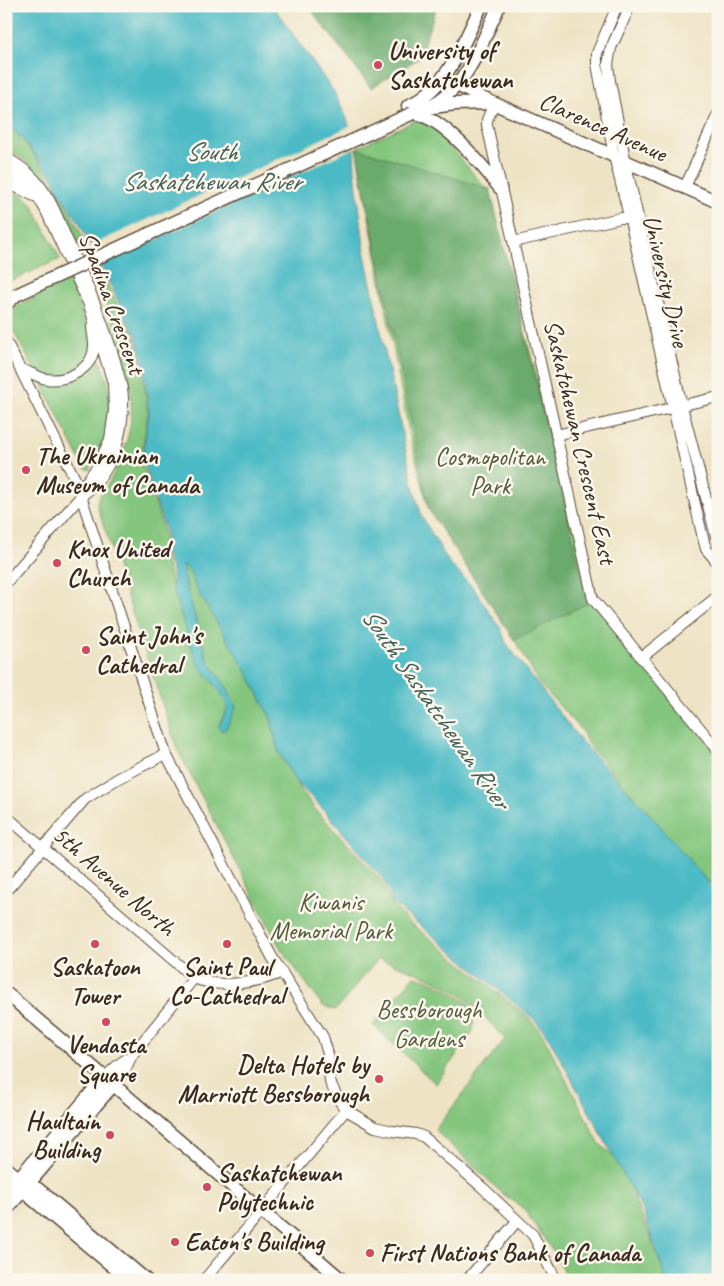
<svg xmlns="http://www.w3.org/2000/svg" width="724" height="1286" viewBox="0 0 724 1286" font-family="Caveat,sans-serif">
	<rect width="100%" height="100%" fill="#fbf7ec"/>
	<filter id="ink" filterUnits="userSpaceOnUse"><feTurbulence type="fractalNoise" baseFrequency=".02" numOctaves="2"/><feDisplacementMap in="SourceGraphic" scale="10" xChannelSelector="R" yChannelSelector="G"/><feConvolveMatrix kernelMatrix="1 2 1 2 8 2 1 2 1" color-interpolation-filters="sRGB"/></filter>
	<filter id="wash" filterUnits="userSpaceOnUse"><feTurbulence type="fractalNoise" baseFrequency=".0096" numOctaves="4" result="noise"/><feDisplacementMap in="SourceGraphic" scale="20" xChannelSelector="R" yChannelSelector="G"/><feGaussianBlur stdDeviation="1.12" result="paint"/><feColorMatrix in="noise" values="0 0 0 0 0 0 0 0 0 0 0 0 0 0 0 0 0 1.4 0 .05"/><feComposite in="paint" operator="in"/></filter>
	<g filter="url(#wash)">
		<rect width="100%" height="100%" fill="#eee3c4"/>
		<path fill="#84c67e" stroke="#60784e" d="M6 119C39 158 66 200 87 246L81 249C62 205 51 173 6 149Z
			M414 121H427L436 130 489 192 594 600 718 754V890L668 844 662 829 587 743 582 731 539 683 507 626 429 510 409 432 356 148Z
			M6 186 22 195 32 204 60 259 6 283Z
			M98 265 123 317 134 334 141 363 148 413 143 445V467L149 482 147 492 155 502 164 534V552L173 590 197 663 221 692 228 707 219 725 236 708 227 688 208 661 188 592 182 565 187 567 246 670 271 719 278 751 295 781 315 809 380 879 393 905 408 921 526 1015 532 1021 544 1037 599 1143 617 1160 634 1194 635 1201 652 1240 653 1247 669 1280H568L553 1251 530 1218 527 1211 502 1193 435 1130 505 1039C495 1029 486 1017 476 1008 449 982 413 971 378 959L336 1010 323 1006 281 949 177 749 97 505C97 498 101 494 105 489 115 474 121 457 127 440 143 388 112 320 93 271Z
			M70 280 109 385 110 412 105 438 90 470 84 468 41 382 10 325V318L16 306Z
			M414 976C437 981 455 994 474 1008L473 1031 436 1084 373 1025Z"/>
		<path fill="#6bab6d" stroke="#536a46" d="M308 6H437L419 58 371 88Z
			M356 148 490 189 588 603 514 640 429 510Z"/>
		<path fill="#4dbbc6" stroke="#447272" d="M6 6H273L334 92 345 114 353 136 355 171 365 255 414 490 422 517 450 564 472 586 501 629 506 643 581 741 650 814 718 894V1280H666L643 1211 549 1038 534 1019 394 904 383 879 320 806 295 781 278 751 271 719 246 670 198 592 187 567 182 565 188 592 208 661 227 688 236 708 226 729 221 731 219 726 228 707 221 692 197 663 173 590 172 571 166 554V533L155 498 148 492 151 482 145 467 144 445 149 413 143 363 136 334 125 317 113 290 80 224 59 192 53 178 24 141 6 122Z"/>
		<path fill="#eee3c4" d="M352 125 355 135 356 147 98 266 88 247Z"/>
	</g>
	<g filter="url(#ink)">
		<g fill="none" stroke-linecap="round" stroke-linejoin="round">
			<defs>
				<path id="minor" d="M617 6 597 53V64L614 156 629 216 702 534 706 549 718 563
					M630 6 611 48 608 64 610 81 628 174 682 406 718 544
					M494 103 487 120V125L593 599 718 750
					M6 158C22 166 35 177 45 193 54 206 60 223 66 237 85 278 102 318 115 361 118 373 123 386 123 398 124 434 112 475 81 496L6 583
					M6 167 33 189 46 211 89 305 113 383 114 411 110 439 97 467 87 481 81 496
					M6 182 34 196
					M685 187 718 114
					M513 242 634 215
					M6 341 76 481 166 754 272 957 323 1037 328 1054 330 1082 338 1099 346 1110 375 1127 393 1131 416 1134 424 1137 483 1188 533 1235 556 1280
					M21 369C29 372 38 377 46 379 67 382 94 369 94 345 94 339 92 332 92 326
					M556 435 718 397
					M641 658 718 596
					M6 816 194 978C218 989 259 983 282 972
					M6 891 85 799 117 779 166 754
					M104 1078 119 1064 131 1056
					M113 1085 124 1072 132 1055 194 978
					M204 1280 346 1110
					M467 1280 517 1221"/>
				<path id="major" d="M444 78 484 99 718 202
					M408 106C448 87 463 44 481 6
					M433 107 455 104 491 103
					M413 113C466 97 477 51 499 6
					M413 113C442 116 482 165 500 188
					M6 304 16 295
					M6 993 342 1280
					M6 1168 27 1185 38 1189 146 1280
					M27 1185 30 1197 129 1280
					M6 1193 104 1078
					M6 1210 113 1085"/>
			</defs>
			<use href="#minor" stroke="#564637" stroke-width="12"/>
			<use href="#major" stroke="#564637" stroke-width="15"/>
			<use href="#minor" stroke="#fff" stroke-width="10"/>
			<use href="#major" stroke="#fff" stroke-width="12"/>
			<defs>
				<path id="major-bridge" d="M16 295 413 113"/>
			</defs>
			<use href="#major-bridge" stroke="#564637" stroke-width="15" stroke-linecap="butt"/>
			<use href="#major-bridge" stroke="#fff" stroke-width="12"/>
		</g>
	</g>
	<g fill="#d1495b" stroke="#fbf7ec" stroke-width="2">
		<circle cx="378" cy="65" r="5"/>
		<circle cx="26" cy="470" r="5"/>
		<circle cx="57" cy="563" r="5"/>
		<circle cx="86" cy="650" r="5"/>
		<circle cx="95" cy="944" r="5"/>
		<circle cx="227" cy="944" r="5"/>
		<circle cx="106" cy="1022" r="5"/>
		<circle cx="379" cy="1079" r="5"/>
		<circle cx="110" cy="1135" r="5"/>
		<circle cx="207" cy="1187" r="5"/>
		<circle cx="175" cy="1242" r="5"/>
		<circle cx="370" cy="1253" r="5"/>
	</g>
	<g text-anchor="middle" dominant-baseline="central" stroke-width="5" stroke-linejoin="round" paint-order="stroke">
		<g font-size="25" font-weight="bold" fill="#3b2a1e" stroke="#fbf7ec" text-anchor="start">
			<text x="388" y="51">University of<tspan x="388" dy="29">Saskatchewan</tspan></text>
			<text x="36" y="456">The Ukrainian<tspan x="36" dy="29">Museum of Canada</tspan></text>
			<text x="67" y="549">Knox United<tspan x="67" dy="29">Church</tspan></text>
			<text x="96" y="636">Saint John's<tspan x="96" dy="29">Cathedral</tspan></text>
			<text x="95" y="967" text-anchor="middle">Saskatoon<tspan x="95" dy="29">Tower</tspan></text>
			<text x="227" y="967" text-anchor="middle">Saint Paul<tspan x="227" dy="29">Co-Cathedral</tspan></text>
			<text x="106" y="1045" text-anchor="middle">Vendasta<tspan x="106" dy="29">Square</tspan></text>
			<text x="369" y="1065" text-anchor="end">Delta Hotels by<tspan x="369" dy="29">Marriott Bessborough</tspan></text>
			<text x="100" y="1121" text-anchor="end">Haultain<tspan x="100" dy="29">Building</tspan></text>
			<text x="217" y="1173">Saskatchewan<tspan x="217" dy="29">Polytechnic</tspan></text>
			<text x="185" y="1242">Eaton's Building</text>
			<text x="380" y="1253">First Nations Bank of Canada</text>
		</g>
		<g font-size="25" fill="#3b2a1e" stroke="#fbf7ec">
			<text transform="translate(603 127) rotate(24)">Clarence Avenue</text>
			<text transform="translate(666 281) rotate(77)">University Drive</text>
			<text transform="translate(112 303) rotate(70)">Spadina Crescent</text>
			<text transform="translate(580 442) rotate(77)">Saskatchewan Crescent East</text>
			<text transform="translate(114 881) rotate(41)">5th Avenue North</text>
		</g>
		<g font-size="25" fill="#51593b" stroke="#fbf7ec">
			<text x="490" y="457">Cosmopolitan<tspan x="490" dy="29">Park</tspan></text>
			<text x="331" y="902">Kiwanis<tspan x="331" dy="29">Memorial Park</tspan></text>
			<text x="429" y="1010">Bessborough<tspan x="429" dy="29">Gardens</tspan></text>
		</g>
		<g font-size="26" font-style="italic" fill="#415d59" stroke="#fbf7ec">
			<text x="211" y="151">South<tspan x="211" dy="30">Saskatchewan River</tspan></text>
			<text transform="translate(436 708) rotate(55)">South Saskatchewan River</text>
		</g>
	</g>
	<rect width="724" height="1286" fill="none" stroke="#fbf7ec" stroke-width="25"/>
</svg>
